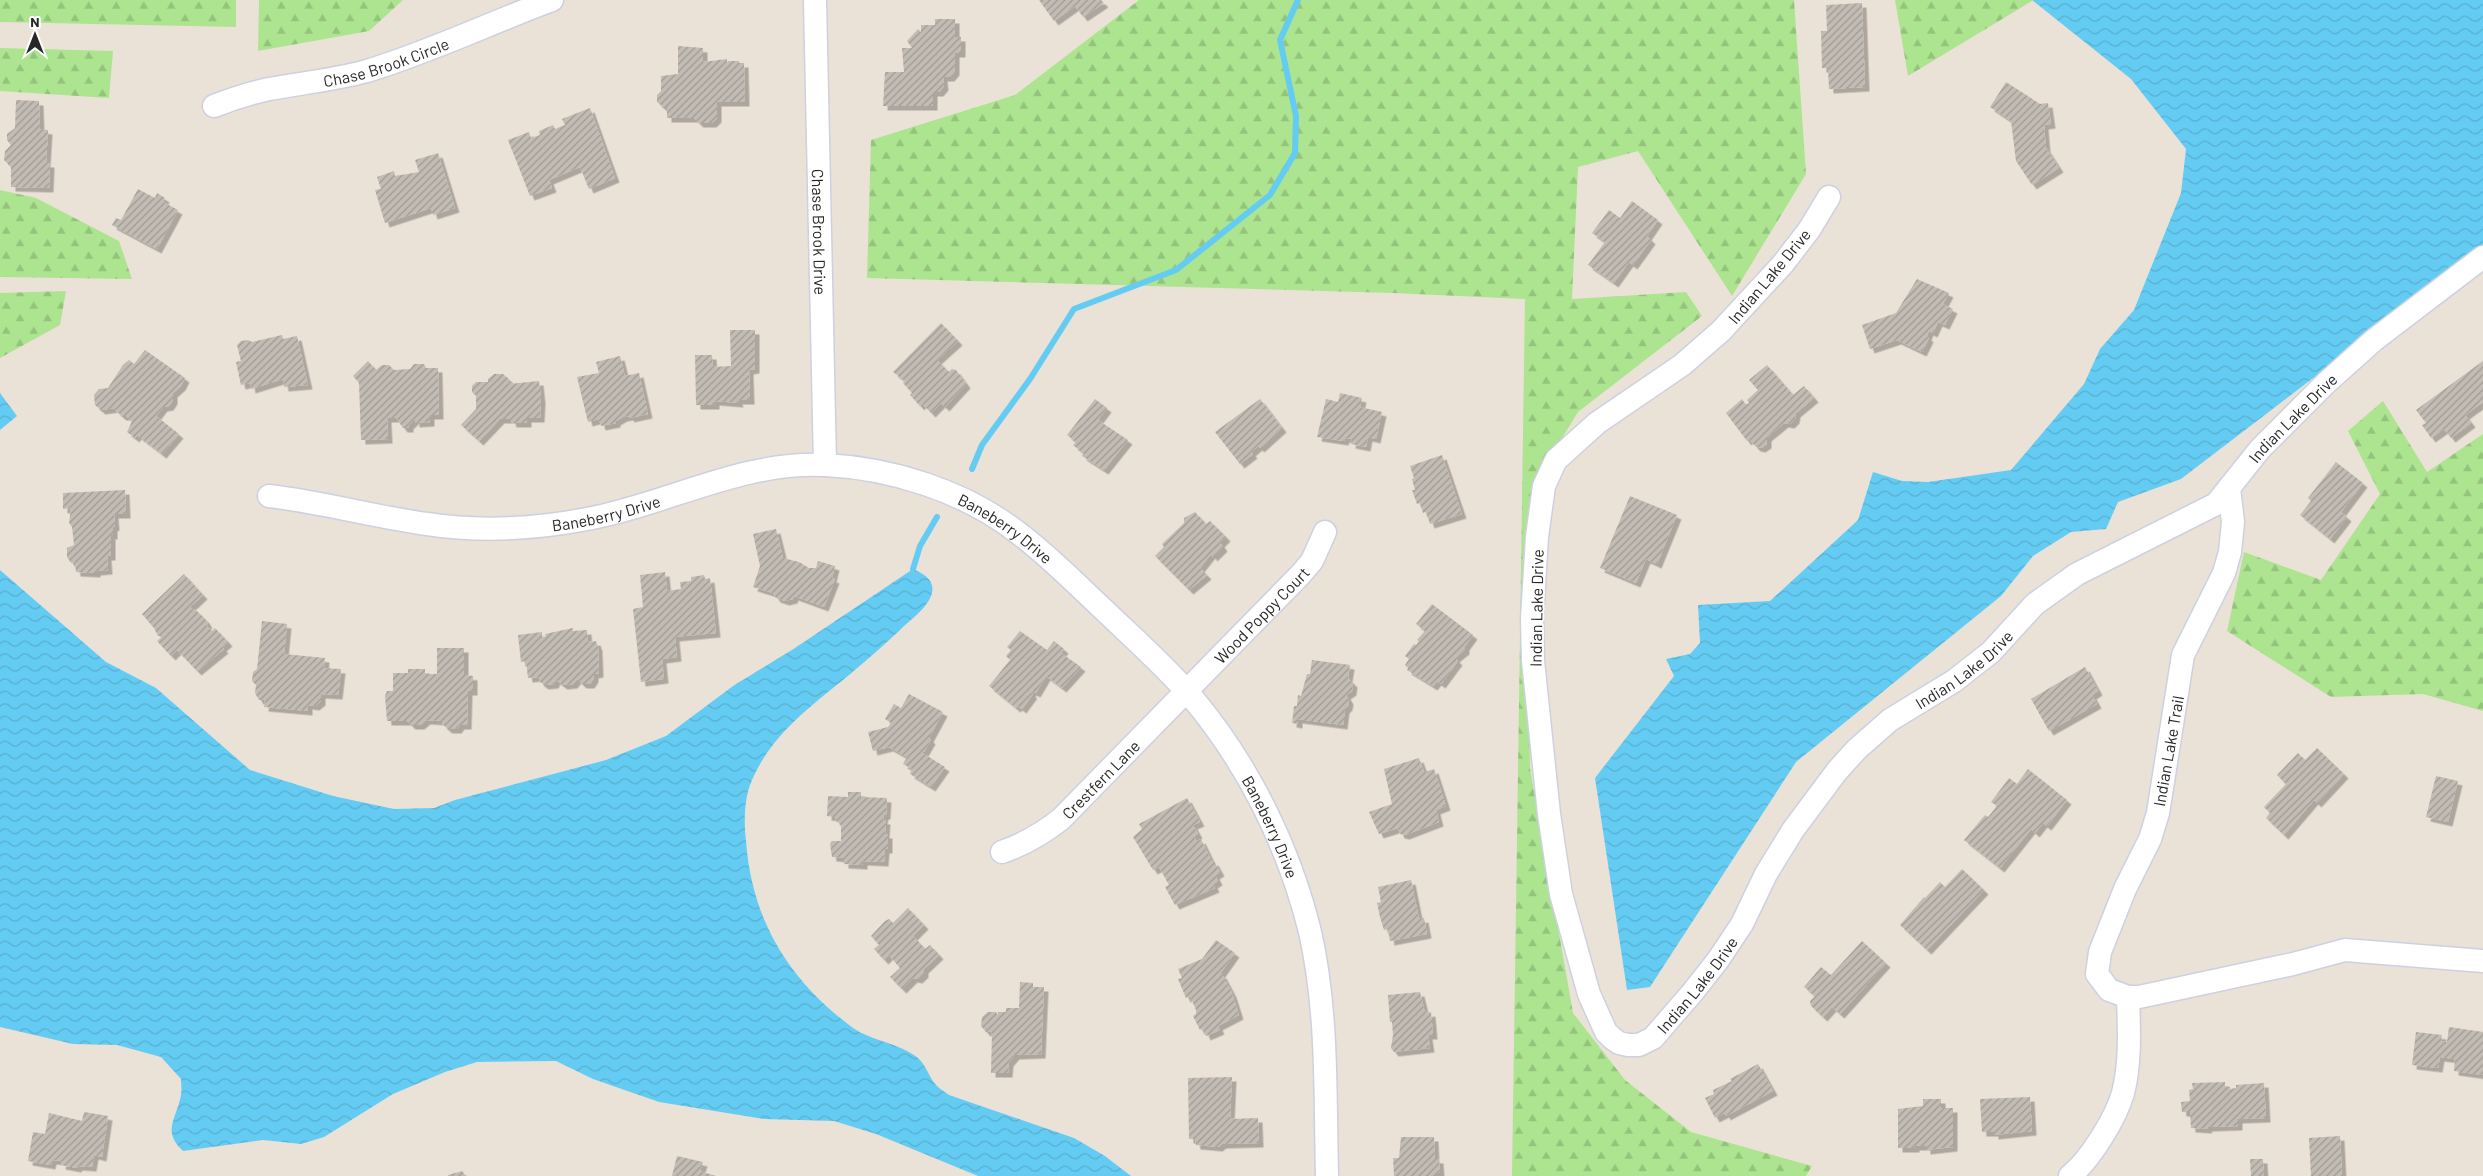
<svg xmlns="http://www.w3.org/2000/svg" width="2483" height="1176" viewBox="0 0 2483 1176" font-family="Barlow,sans-serif">
	<defs>
		<pattern id="forest-firs" width="22" height="20" patternUnits="userSpaceOnUse" patternTransform="scale(1.25)"><rect width="22" height="20" fill="#ace490"/><path d="M5 1l3.5 6h-7zM16 11l3.5 6h-7z" fill="#94c47c"/></pattern>
		<pattern id="water-waves" width="16" height="10" patternUnits="userSpaceOnUse" patternTransform="scale(1.25)"><rect width="16" height="10" fill="#64ccf3"/><path d="M0 5q4-4 8 0t8 0" fill="none" stroke="#57afd0"/></pattern>
		<pattern id="building-hatch" width="6" height="6" patternUnits="userSpaceOnUse" patternTransform="scale(1.25)"><rect width="6" height="6" fill="#c2bcb4"/><path d="M-1 1l2-2M0 6l6-6M5 7l2-2" fill="none" stroke="#9e9992"/></pattern>
		<filter id="shadow"><feDropShadow dx="4.5" dy="4.5" stdDeviation="0" flood-color="#0004"/></filter>
	</defs>
	<rect width="100%" height="100%" fill="#ebe2d7"/>
	<path fill="url(#forest-firs)" d="M0 0H236V27L0 22Z
		M259 0H403L369 31 258 51Z
		M1139 0H1794L1806 174 1732 296 1638 151 1578 167 1572 299 1686 292 1702 316 1578 412 1536 481 1528 635 1530 768 1573 1013 1625 1080 1691 1132 1812 1166 1806 1176H1512L1525 299 1393 293 867 278 871 140 1015 95Z
		M1895 0H2032V1L1908 76Z
		M0 48 113 51 109 98 0 91Z
		M0 190 36 198 119 241 132 279 0 277Z
		M66 291 60 325 0 358V293Z
		M2383 401 2427 472 2483 434V711L2423 694 2331 697 2227 631 2244 552 2321 580 2380 494 2348 431Z"/>
	<path fill="url(#water-waves)" d="M2032 0H2483V248L2181 479 2118 502 2106 529 2071 532 2033 556 2001 596 1796 762 1650 987 1627 990 1595 778 1674 676 1666 659 1690 654 1700 643 1698 605 1770 601 1858 520 1873 472 1902 481 1928 482 2011 470 2084 384 2100 349 2134 310 2181 193 2186 149 2131 79Z
		M0 393 17 416 0 430Z
		M913 569C923 573 935 580 932 593 928 608 911 619 900 630 884 645 867 660 849 675 810 707 769 736 750 785 744 801 744 825 746 841 752 921 789 980 853 1028 872 1041 899 1043 918 1058 927 1066 929 1078 937 1086 940 1089 945 1092 949 1095L1074 1138 1105 1156 1131 1176H978L876 1134 834 1121 764 1119 659 1102 593 1079 556 1061 477 1062 445 1072 393 1094 324 1137 301 1144 263 1140 183 1151C161 1131 177 1118 181 1095 182 1090 181 1084 181 1079L161 1057 117 1045 73 1044 0 1027V570L106 662 156 688 250 770 333 796 394 809 434 808 455 800 606 760 666 736 733 686 795 648Z"/>
	<g fill="none" stroke-linecap="round" stroke-linejoin="round">
		<path stroke="#64ccf3" stroke-width="6" d="M972 469 982 445 1030 379 1074 309 1176 270 1270 195 1295 153 1296 116 1280 40 1298 0
			M913 569 920 546 937 517"/>
	</g>
	<path fill="url(#building-hatch)" filter="url(#shadow)" d="M1039 0H1101L1104 3 1083 17 1075 6 1054 21Z
		M1862 3 1865 87 1829 89 1828 68H1822L1821 31H1827L1826 5Z
		M935 19H955V37H961V53H955V71L950 77H943L944 86 939 92H933V106H883L885 72H904L902 48H912L907 41 918 29 921 32V25H935Z
		M678 46 703 48V62L727 59V63L728 61H739V63H744L745 102H717V118L712 123H699L694 118H667V107H663L657 102V95L661 91V76L678 74Z
		M2006 82 2040 104 2048 103 2051 124 2044 125 2046 148 2059 168 2032 185 2016 161 2011 121 1990 107Z
		M16 100 39 101 40 129 48 130 46 163H50L49 188 11 187V167L4 160 5 151 11 145 7 140V134L15 128Z
		M590 108 615 178 589 189 580 167 549 180 552 188 530 196 508 140 529 132 531 138 540 135 539 131 553 125 555 129 565 125 562 119Z
		M438 153 455 208 433 215 431 208 385 223 375 190 381 189 377 177 394 171 395 176 419 172 415 160Z
		M138 189 155 198 157 193 165 198 163 202 178 210 157 249 112 225 116 218 121 220Z
		M1632 201 1658 220 1647 236 1651 240 1633 265 1629 262 1614 283 1588 265 1605 242 1592 233 1609 210 1620 218Z
		M1917 279 1949 293 1943 304 1953 309 1945 325 1938 322 1933 333 1929 331 1927 336 1929 338 1922 352 1897 340 1870 349 1862 325 1896 313Z
		M941 323 958 341 937 360 949 372 952 369 956 370 966 384 945 407 941 403 931 413 922 403 920 406 910 395 912 393 903 383 905 381 893 372Z
		M730 330H755V369L749 370 750 400H738L739 403 715 401V405H696L695 355H712L713 367 731 366Z
		M282 335 283 339 297 336 308 385 284 387 283 379 251 389 250 383 241 385 236 362 241 361 237 345 241 341 248 340 252 342Z
		M145 350 185 378 181 386 173 393V400L169 406 163 407 156 416 179 434 162 454 137 435 135 438 127 432 132 421 126 416H122L116 411 115 408 101 410 95 405 94 395 99 389 108 388 123 365 129 360 134 364Z
		M620 356 625 376 639 373 648 414 630 418 629 416 623 417 616 421V423L601 426 599 419 588 422 577 377 599 373 596 362Z
		M368 361 376 370 382 365H389L394 370 410 369 414 364H424L426 368H438L439 415H430V422L415 423V419L409 425V428H403L396 418H387L388 439 361 440 359 383 353 376Z
		M2483 361V402L2465 415 2471 423 2451 438 2444 429 2431 438 2422 425 2426 423 2416 410Z
		M1767 365 1793 395 1804 386 1814 398 1796 413 1795 419 1790 424 1784 423 1767 437V444L1761 448 1756 447 1749 439 1747 441 1726 413 1742 399 1746 405 1749 403 1747 400 1758 390 1749 380Z
		M494 374H503L509 379V384L539 381 541 399 540 418H527V423H512L511 419H500L479 441 461 425 476 409V396L472 392V386L476 382H488V379Z
		M1340 393 1362 398 1360 407 1382 412 1376 439 1368 437 1366 447 1351 444 1352 439 1345 438 1344 441 1317 437 1326 399 1338 402Z
		M1095 399 1107 408 1098 420 1128 440 1104 470 1082 456 1084 454 1073 445 1076 442 1067 435Z
		M1260 399 1282 428 1260 448 1258 446 1251 452 1253 454 1240 464 1215 432Z
		M1442 455 1462 514 1430 524 1426 512 1423 513 1420 503 1417 504 1412 490H1415L1412 479 1414 478 1410 466Z
		M2336 462 2363 483 2341 512 2347 517 2330 539 2300 515 2311 501 2308 498Z
		M125 490 126 514H114L115 526 113 527V535H111V556H107L108 570 96 571V573L76 572 75 562 71 563 67 557V548L74 545 72 527 69 523 71 508 63 509V493Z
		M1630 496 1677 515 1657 564 1646 559 1636 583 1600 568Z
		M1195 512 1206 524 1210 521 1226 537 1220 543 1223 547 1213 557 1211 554 1200 568 1207 575 1189 590 1155 556 1164 547 1162 544 1184 523V518Z
		M776 529 783 558 799 562 809 568H816L818 561 835 566 832 578 835 579 824 607 794 596 793 599 785 601 776 598 773 593 753 587 760 566 753 534Z
		M665 572 667 591 681 589 680 582 691 581V577L704 575 705 579 710 578 716 633 675 637 677 657 662 659 664 679 641 682 633 609 643 607 640 575Z
		M184 574 203 595 190 607 193 611 195 609 205 619 208 624 206 625 212 631 215 628 228 642 222 647 224 649 197 671 177 650 171 656 157 641 163 636H158L154 628 142 614Z
		M1432 604 1473 635 1465 646V650L1455 658 1458 661 1441 684 1437 681 1433 686 1407 670 1408 668 1405 665 1409 659 1405 656 1414 644 1416 645 1419 641 1417 640 1425 631 1416 624Z
		M262 621 287 624 284 654 325 658 324 668 341 669 338 695 321 694V701L315 706 308 705V711L264 707 265 700H259L255 693 256 685 252 681 253 672 257 669Z
		M573 628V631L587 630 588 642 596 641 598 647 599 673 594 674V678L590 684H582L577 679 573 684 563 685 556 680 554 684 544 685 539 681V677L528 678 526 661 521 662 518 635 542 632V637H546L545 634Z
		M1020 631 1047 650 1054 641 1064 649 1061 653 1081 667 1062 688 1046 676 1036 693 1032 691 1031 693 1033 694 1022 709 1018 706 1016 708 989 686 1010 660 1006 656 1011 650 1007 647Z
		M437 648H464V675L473 676V691H468L467 725H460L457 729H448L442 724 443 721 426 720 420 725H411L407 721H387L385 696 387 691H393V673H408V669H425V674H437Z
		M1312 660 1350 665 1348 678 1353 683 1352 691 1346 695 1349 700 1348 706 1345 709 1343 725 1298 719V724L1292 723 1294 706H1297L1298 695 1301 696 1307 674H1310Z
		M2085 667 2098 691 2092 695 2097 704 2049 731 2031 699Z
		M909 694 943 712 929 738 931 740 924 752H921L945 767 931 787 910 774 912 769 903 764 907 757 889 747 873 751 868 732 888 727 891 723 885 719 894 704 901 708Z
		M2317 748 2344 774 2317 803 2314 800 2284 835 2266 818 2270 813 2264 807 2286 784 2277 775 2298 753 2305 760Z
		M1419 758 1424 772 1434 769 1446 806 1436 810 1439 822 1405 835 1400 834 1398 828 1379 834 1369 812 1392 804 1384 769Z
		M2028 769 2067 800 2047 826 2043 823 2035 833 2031 829 2000 868 1964 840 1985 815 1988 817 1997 806 1991 802 2009 778 2017 784Z
		M2436 776 2458 781 2448 822 2426 817Z
		M848 792H861V797L887 798 886 815H884L883 820H886L885 834H888V849H885L884 862 863 861V865L844 864V858L832 857 830 844 832 841H841V825L835 820V817L827 816 828 796 848 797Z
		M1187 798 1200 822 1193 825 1198 834 1194 836 1197 842 1201 839 1212 862 1214 861 1220 872 1215 875 1218 881 1213 884 1215 888 1175 905 1165 887 1169 885 1159 867 1153 870 1133 837 1142 829 1139 824Z
		M1962 869 1984 890 1927 950 1900 925 1924 897 1925 898 1940 882 1945 887Z
		M1411 880 1419 919 1424 918 1427 934 1390 941 1388 929 1384 930 1380 917 1377 903 1381 902 1378 887Z
		M908 908 924 925 913 936 925 949 930 945 939 955 924 969V973L918 979 913 978 902 989 890 977 900 968 889 955 884 960 874 949 879 945 871 936 885 921 889 919 893 923Z
		M1216 940 1235 953 1220 974H1222L1232 993 1239 1015 1218 1026 1220 1030 1206 1036 1203 1028 1200 1030 1193 1016 1196 1014V1010L1190 996 1186 998 1178 979 1182 978 1178 969 1202 959Z
		M1862 941 1886 963 1840 1014 1832 1007 1823 1017 1811 1006 1810 1001 1815 996 1804 987 1821 967 1831 975Z
		M1020 982 1033 983V987H1044L1041 1054 1015 1055 1009 1062 1008 1073H991L992 1032H986L981 1026 982 1017 988 1012H996L998 1015V1012H1006V1008H1019Z
		M1420 992 1425 1013 1431 1012 1433 1035H1428L1430 1048 1394 1052 1391 1048 1393 1035 1392 1022H1390L1388 995Z
		M2449 1027 2483 1032V1075L2454 1071 2455 1059 2440 1057 2438 1068 2412 1065 2416 1032 2442 1035 2441 1041 2447 1042Z
		M1758 1064 1773 1091 1726 1116 1725 1113 1715 1118 1705 1098 1714 1094 1713 1090 1732 1081 1730 1079Z
		M1232 1077 1230 1119 1258 1118 1259 1143 1222 1144 1218 1147 1196 1145 1195 1139H1189L1188 1078Z
		M2225 1082V1087H2230V1089L2236 1088V1085L2264 1083 2266 1118 2238 1119V1126L2207 1127 2208 1129 2191 1128 2190 1112H2182L2181 1102 2190 1101 2189 1090 2193 1089 2192 1083Z
		M2030 1097 2032 1131 1994 1135V1132H1982L1980 1099Z
		M1923 1099H1941V1108H1953V1147L1926 1150V1146H1915V1148H1898V1109L1923 1106Z
		M84 1112 108 1116 102 1157 94 1155 92 1167 78 1166 77 1168 61 1165 62 1161 52 1160 51 1165 28 1161 33 1132 45 1134 49 1113 82 1121Z
		M2340 1136 2342 1176H2311L2309 1138Z
		M1401 1137H1434L1435 1159H1439L1440 1173H1435V1176H1394L1393 1158H1399Z
		M677 1156 703 1162 700 1171 716 1176H672Z
		M2250 1159H2263L2264 1176H2251Z
		M462 1171 466 1176H448V1175Z"/>
	<g fill="none" stroke-linecap="round" stroke-linejoin="round">
		<defs>
			<g id="minor">
				<path id="s1" d="M815 0 825 465"/>
				<path id="s2" d="M214 106C232 99 251 93 269 89 302 83 334 80 367 71 430 52 490 23 552 0"/>
				<path id="s3" d="M1829 197 1809 230 1782 265 1721 331 1682 365 1597 423 1556 460 1544 486 1537 537 1532 618 1533 661 1549 814 1561 894 1589 994 1606 1032 1612 1038 1619 1043 1628 1045H1639L1653 1038 1692 993 1718 960 1742 924 1766 874 1793 830 1837 771 1857 749 1890 720 1954 681 1991 652 2035 604 2077 574 2216 504 2260 449 2326 383 2374 340 2483 257"/>
				<path d="M2229 488 2233 522 2230 552 2224 573 2183 655 2158 813 2150 839 2125 889 2100 952 2097 974 2109 990 2128 997H2139L2293 964 2345 950 2483 961"/>
				<path id="s4" d="M269 496C322 502 374 517 427 524 480 532 535 529 587 519 668 504 741 461 825 465 891 468 964 491 1017 532 1048 555 1075 583 1103 609 1132 637 1163 664 1190 695 1247 762 1289 846 1310 932 1328 1011 1325 1095 1327 1176"/>
				<path id="s5" d="M1002 852C1025 844 1042 834 1061 819L1301 574 1312 561 1325 532"/>
				<path d="M2070 1176C2090 1160 2116 1118 2123 1093 2131 1062 2129 1028 2128 997"/>
			</g>
		</defs>
		<use href="#minor" stroke="#cdd0e1" stroke-width="25"/>
		<use href="#minor" stroke="#fff" stroke-width="22"/>
	</g>
	<g text-anchor="middle" dominant-baseline="central" stroke-width="4" stroke-linejoin="round" paint-order="stroke">
		<g font-size="16" fill="#272727" stroke="#fff">
			<text stroke="none"><textPath href="#s2" startOffset="178">Chase Brook Circle</textPath></text>
			<text stroke="none"><textPath href="#s1" startOffset="232">Chase Brook Drive</textPath></text>
			<text transform="translate(1769 276) rotate(-50)">Indian Lake Drive</text>
			<text stroke="none"><textPath href="#s3" startOffset="1929">Indian Lake Drive</textPath></text>
			<text stroke="none"><textPath href="#s4" startOffset="341">Baneberry Drive</textPath></text>
			<text stroke="none"><textPath href="#s4" startOffset="761">Baneberry Drive</textPath></text>
			<text transform="translate(1536 608) rotate(-89)">Indian Lake Drive</text>
			<text stroke="none"><textPath href="#s5" startOffset="354">Wood Poppy Court</textPath></text>
			<text stroke="none"><textPath href="#s3" startOffset="1509">Indian Lake Drive</textPath></text>
			<text transform="translate(2168 751) rotate(-80)">Indian Lake Trail</text>
			<text stroke="none"><textPath href="#s5" startOffset="124">Crestfern Lane</textPath></text>
			<text stroke="none"><textPath href="#s4" startOffset="1166">Baneberry Drive</textPath></text>
			<text stroke="none"><textPath href="#s3" startOffset="1089">Indian Lake Drive</textPath></text>
		</g>
	</g>
	<g transform="translate(35 35)" stroke="#ffffff" stroke-width="4" paint-order="stroke">
	<path d="M0-4L9 19L0 12L-9 19Z" fill="#272727"/>
	<text y="-8" font-size="14" font-weight="bold" text-anchor="middle" fill="#272727">N</text>
	</g>
</svg>
